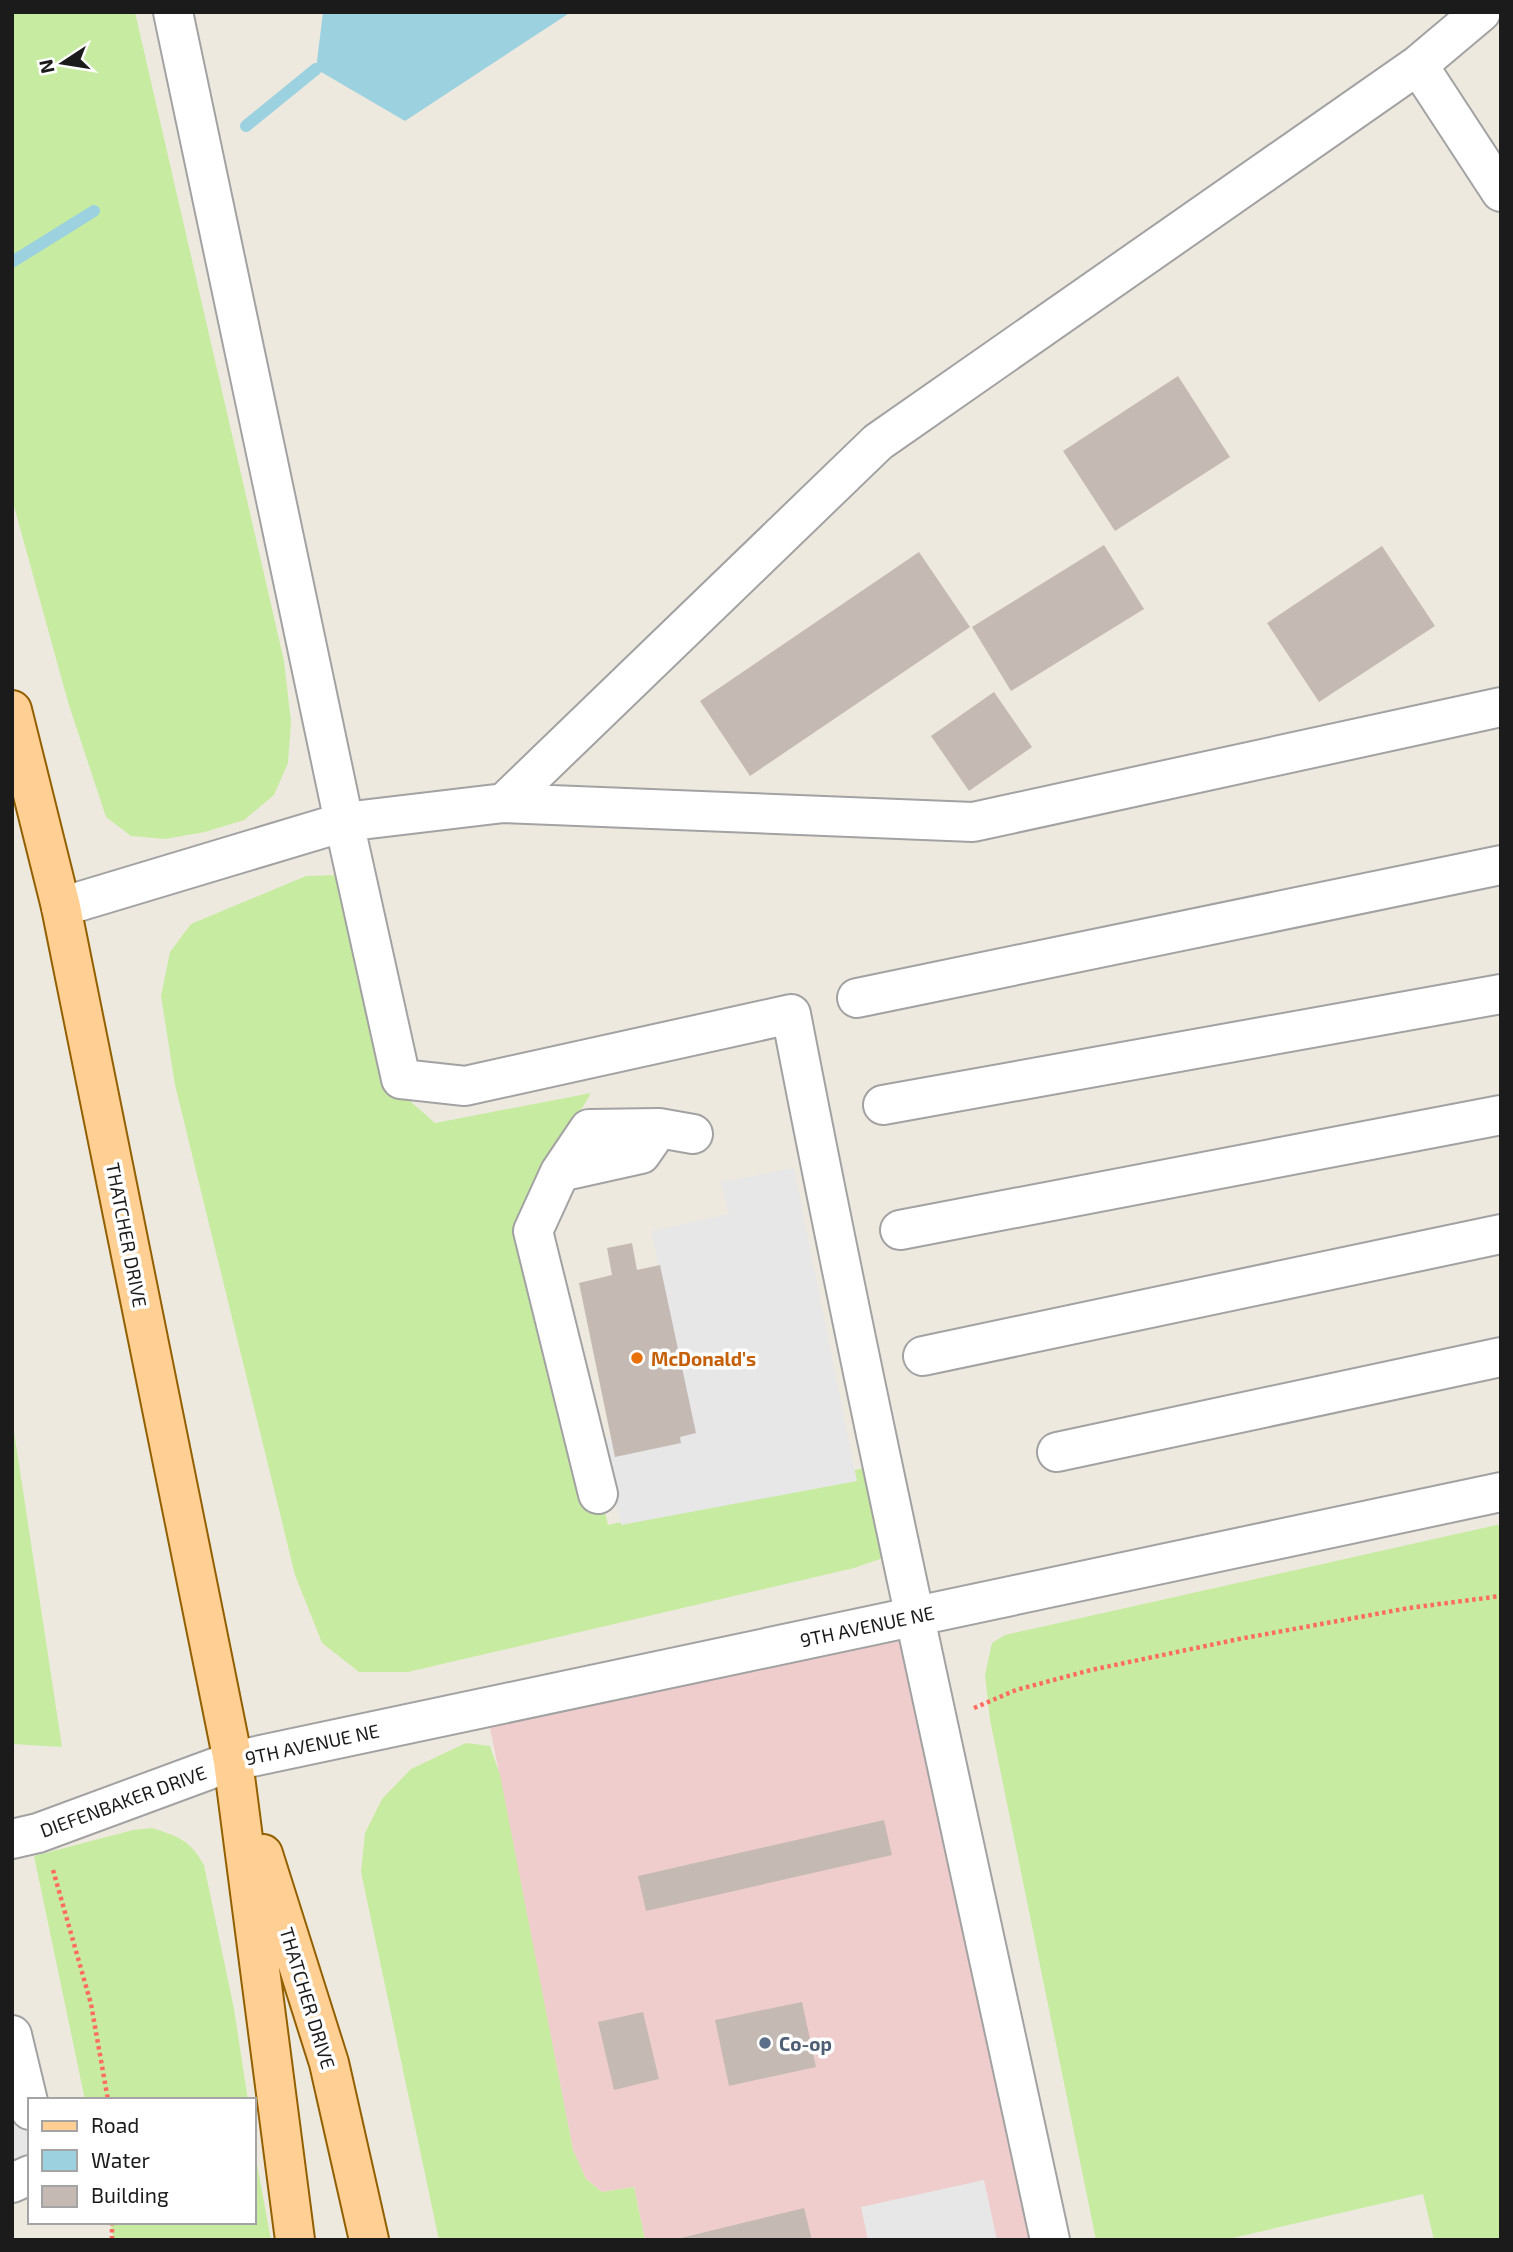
<svg xmlns="http://www.w3.org/2000/svg" width="1513" height="2252" viewBox="0 0 1513 2252" font-family="'Exo 2',sans-serif">
	<rect width="100%" height="100%" fill="#eee9df"/>
	<path fill="#f0cdcd" d="M915 1616 1049 2240H645L634 2187 602 2192 586 2179 573 2150 486 1707Z"/>
	<path fill="#c7eca1" d="M12 12H135L284 661 291 722 288 763 274 795 244 820 205 832 165 839 131 836 106 817 68 702 12 499Z
		M337 875 392 1068 410 1101 435 1123 591 1093 557 1150 545 1224 565 1340 608 1525 877 1465 883 1558 854 1568 408 1672H359L322 1643 295 1575 175 1085 161 996 170 952 191 924 306 876Z
		M12 1418 62 1747 12 1744Z
		M1501 1524V2240H1434L1423 2194 1224 2240H1096L990 1720 985 1675 992 1643 1005 1635Z
		M466 1743 490 1746 500 1775 573 2150 586 2179 602 2192 634 2187 645 2240H439L361 1872 365 1833 382 1799 411 1769Z
		M152 1828C179 1837 189 1839 204 1865L234 2009 248 2100H85L34 1856 133 1830Z
		M254 2148 271 2240H114L110 2222H254Z"/>
	<path fill="#e7e7e7" d="M794 1168 857 1481 621 1525 601 1439 693 1427 651 1231 729 1214 721 1182Z
		M30 2103V2179L12 2183V2106Z
		M984 2180 997 2240H868L861 2207Z"/>
	<path fill="#9cd1df" d="M323 12H571L405 121 316 69Z"/>
	<g fill="none" stroke-linecap="round" stroke-linejoin="round">
		<path stroke="#9cd1df" stroke-width="12" d="M246 126 316 69
			M12 262 94 211"/>
	</g>
	<path fill="#c5bab3" d="M1178 376 1230 457 1115 531 1063 451Z
		M1104 545 1144 609 1011 691 972 627Z
		M1382 546 1435 626 1319 702 1267 623Z
		M919 552 970 627 750 776 700 701Z
		M994 692 1032 747 969 791 931 736Z
		M632 1243 637 1270 660 1265 696 1433 680 1437 681 1443 615 1457 579 1283 612 1275 607 1248Z
		M884 1820 892 1855 646 1911 638 1876Z
		M802 2002 816 2067 729 2086 715 2020Z
		M643 2012 659 2079 614 2090 598 2022Z
		M804 2208 812 2240H677V2239Z"/>
	<g fill="none" stroke-linecap="round" stroke-linejoin="round">
		<defs>
			<path id="minor" d="M173 12 344 822 401 1079 465 1086 791 1014C870 1424 962 1832 1050 2240
				M1418 65 1501 192
				M504 803 878 442 1418 65 1481 12
				M61 907 344 822 504 803 973 822 1501 707
				M857 998 1501 865
				M883 1105 1501 994
				M560 1172 641 1154 659 1128
				M900 1230 1501 1115
				M923 1356 1501 1234
				M1057 1452 1501 1357
				M598 1494 533 1231 560 1172 589 1129 659 1128 693 1134
				M12 1839 38 1833 233 1761 1501 1492
				M12 2035 30 2110
				M12 2183 30 2175"/>
			<path id="major" d="M12 710 61 907 233 1761 295 2240
				M263 1854 329 2063 369 2240"/>
		</defs>
		<use href="#minor" stroke="#a2a2a2" stroke-width="42"/>
		<use href="#major" stroke="#926000" stroke-width="42"/>
		<path stroke="#ff6d5f" stroke-width="4.5" stroke-dasharray="3.5 3.5" stroke-linecap="butt" d="M974 1708 1016 1690 1091 1670 1239 1639 1409 1608 1501 1596
			M53 1870 91 2004 108 2100
			M112 2222V2240"/>
		<use href="#minor" stroke="#fff" stroke-width="38"/>
		<use href="#major" stroke="#ffcf93" stroke-width="38"/>
	</g>
	<circle fill="#e8710a" stroke="#fff" stroke-width="2.5" cx="637" cy="1358" r="7"/>
	<circle fill="#5c6f8a" stroke="#fff" stroke-width="2.5" cx="765" cy="2043" r="7"/>
	<g text-anchor="middle" dominant-baseline="central" stroke-width="7" stroke-linejoin="round" paint-order="stroke">
		<g font-size="19" fill="#1b1b1b" stroke="#fff">
			<text transform="translate(127 1235) rotate(79)">THATCHER DRIVE</text>
			<text transform="translate(867 1626) rotate(-12)">9TH AVENUE NE</text>
			<text transform="translate(312 1744) rotate(-12)">9TH AVENUE NE</text>
			<text transform="translate(123 1801) rotate(-20)">DIEFENBAKER DRIVE</text>
			<text transform="translate(308 1998) rotate(73)">THATCHER DRIVE</text>
		</g>
		<g font-size="19" font-weight="bold" fill="#c56008" stroke="#fff" text-anchor="start">
			<text x="651" y="1358">McDonald's</text>
		</g>
		<g font-size="19" font-weight="bold" fill="#4e5e75" stroke="#fff" text-anchor="start">
			<text x="779" y="2043">Co-op</text>
		</g>
	</g>
	<rect width="1513" height="2252" fill="none" stroke="#1b1b1b" stroke-width="28"/>
	<rect x="28" y="2098" width="228" height="126" fill="#ffffff" stroke="#a4a4a4" stroke-width="2"/>
	<rect x="42" y="2121" width="35" height="10" fill="#ffcf93" stroke="#a4a4a4" stroke-width="2"/>
	<text x="91" y="2133" font-size="21" fill="#1b1b1b">Road</text>
	<rect x="42" y="2150" width="35" height="21" fill="#9cd1df" stroke="#a4a4a4" stroke-width="2"/>
	<text x="91" y="2168" font-size="21" fill="#1b1b1b">Water</text>
	<rect x="42" y="2186" width="35" height="21" fill="#c5bab3" stroke="#a4a4a4" stroke-width="2"/>
	<text x="91" y="2203" font-size="21" fill="#1b1b1b">Building</text>
	<g transform="translate(63 63) rotate(258)" stroke="#ffffff" stroke-width="5" paint-order="stroke">
	<path d="M0-5L12 26L0 18L-12 26Z" fill="#1b1b1b"/>
	<text y="-10" font-size="19" font-weight="bold" text-anchor="middle" fill="#1b1b1b">N</text>
	</g>
</svg>
